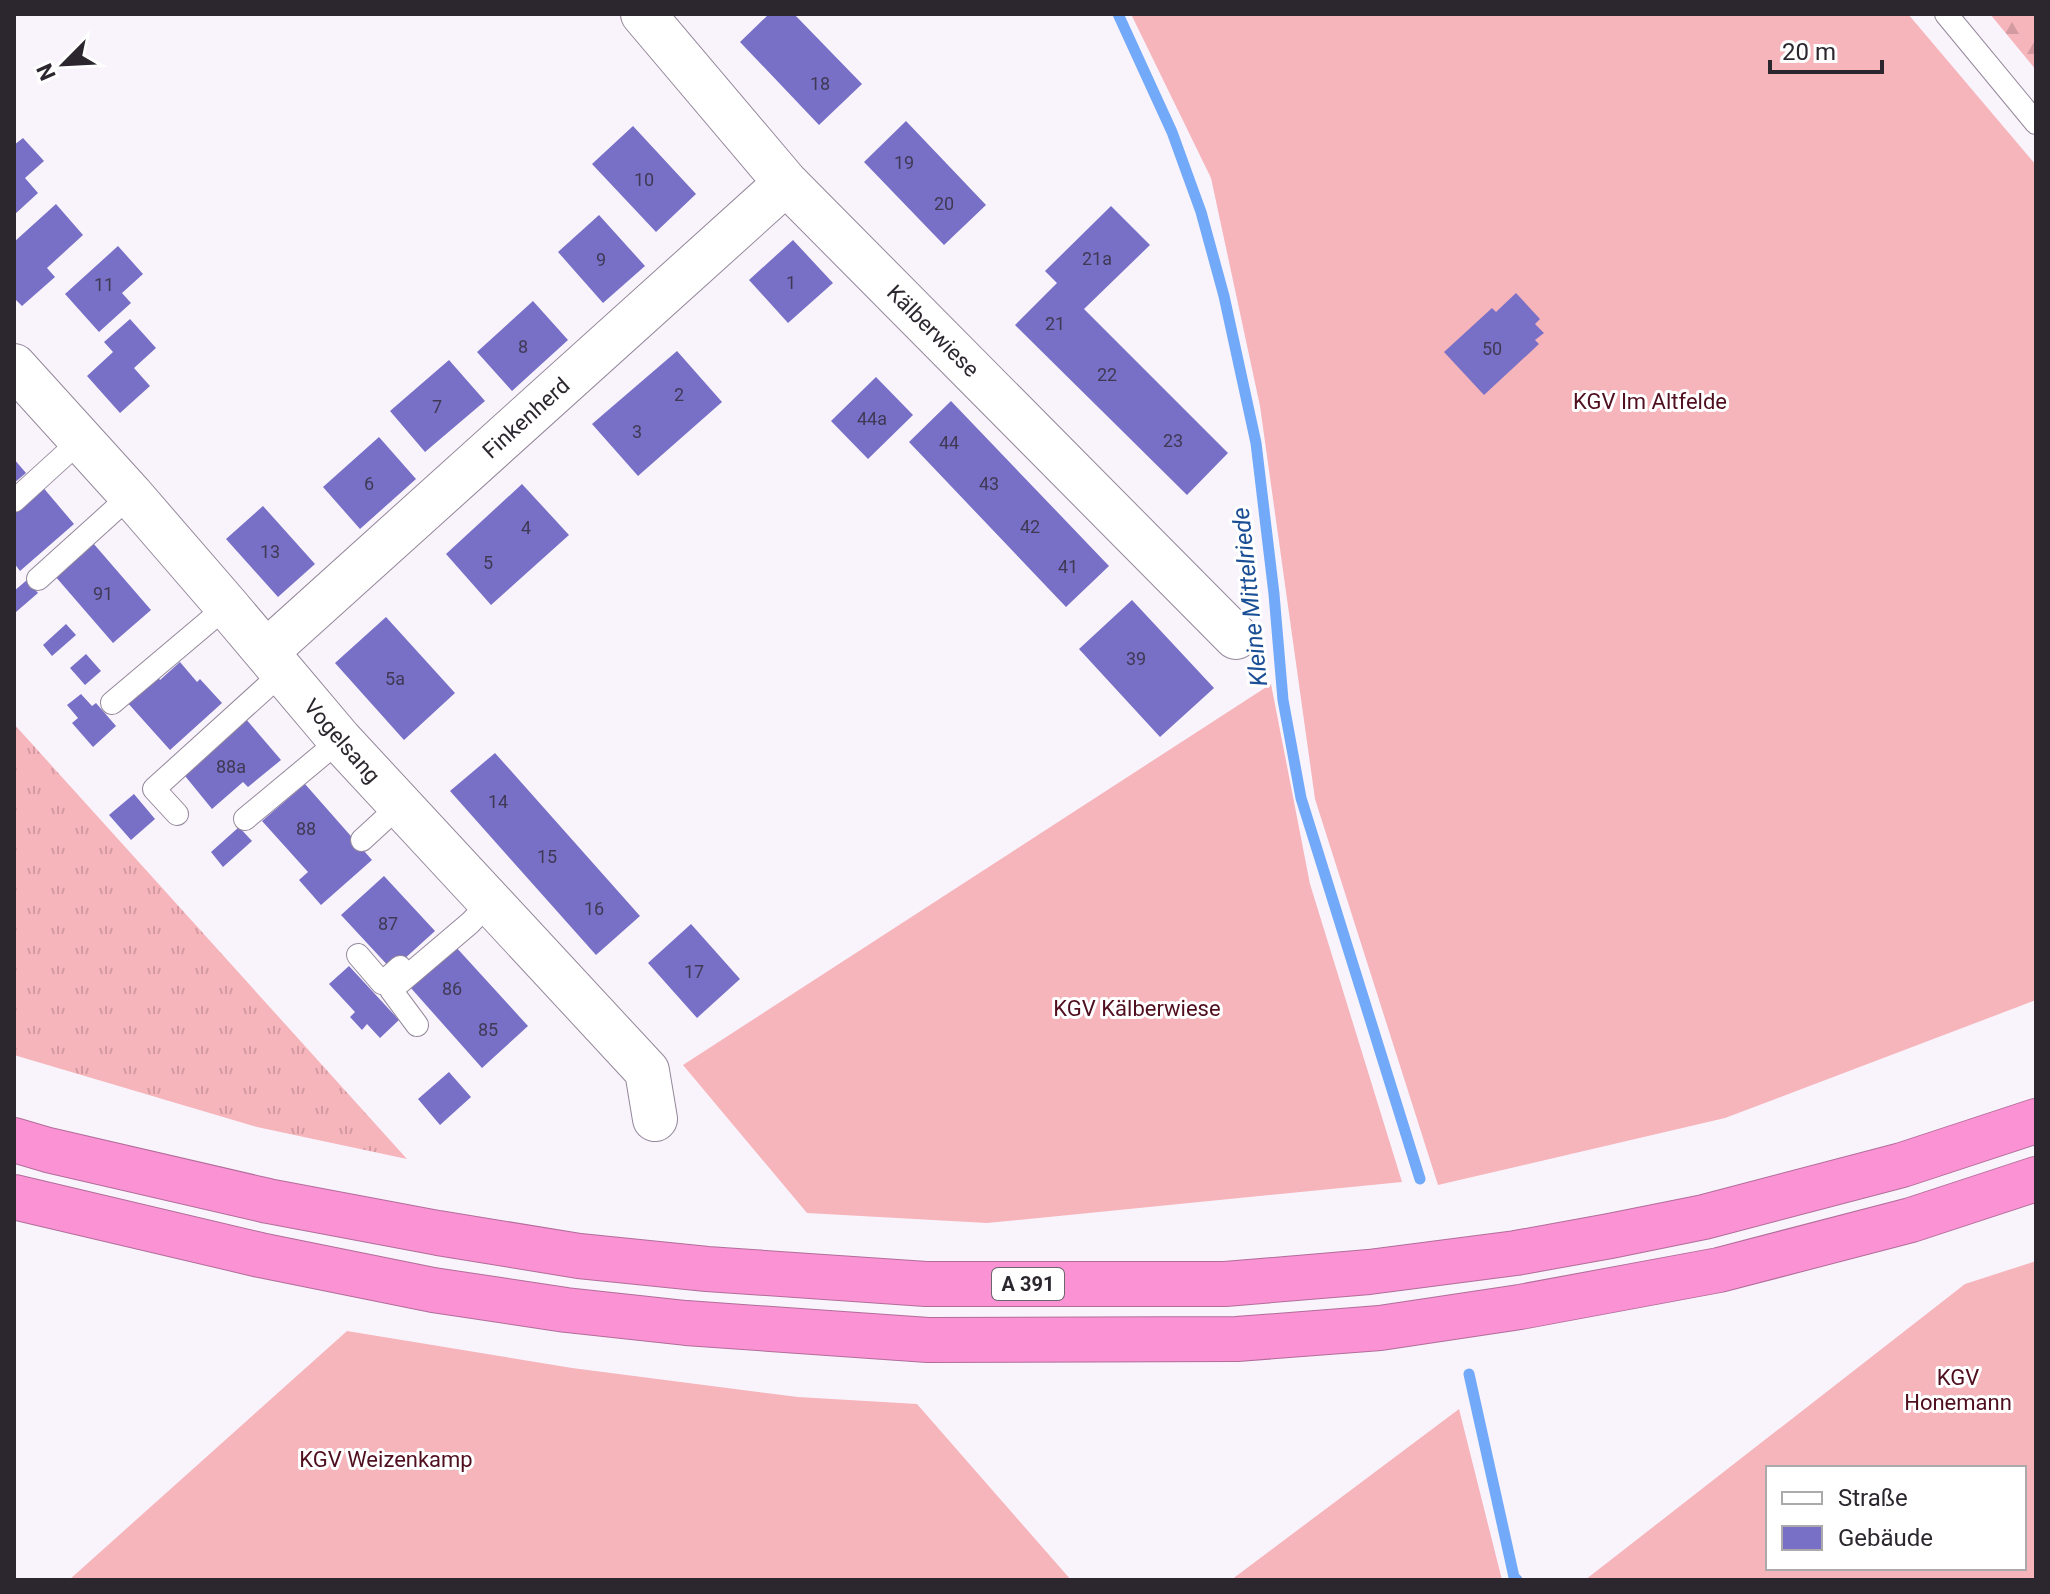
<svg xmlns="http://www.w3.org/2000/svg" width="2050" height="1594" viewBox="0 0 2050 1594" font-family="Roboto,sans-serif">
	<defs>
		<pattern id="grass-tufts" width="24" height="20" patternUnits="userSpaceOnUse" patternTransform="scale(2)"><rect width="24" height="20" fill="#f6b4bb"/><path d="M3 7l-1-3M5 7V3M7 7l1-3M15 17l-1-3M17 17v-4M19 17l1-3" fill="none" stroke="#d39ba1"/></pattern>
		<pattern id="forest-firs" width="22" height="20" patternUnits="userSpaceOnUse" patternTransform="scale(2)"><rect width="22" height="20" fill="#f6b4bb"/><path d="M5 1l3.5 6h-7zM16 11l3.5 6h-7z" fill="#d39ba1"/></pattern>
	</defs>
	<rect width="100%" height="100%" fill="#f9f4fc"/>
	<path fill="url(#grass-tufts)" d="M14 724 407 1159 257 1127 14 1055Z"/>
	<path fill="url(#forest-firs)" d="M1990 14H2036V70Z"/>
	<path fill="#f6b4bb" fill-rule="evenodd" d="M1131 14H1908L2036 165V1000L1725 1118 1438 1185 1315 799 1260 406 1211 178Z
		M1271 684 1310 884 1402 1182 987 1223 807 1213 683 1065Z
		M2036 1261V1580H1585L1965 1284ZM1768 1468H2024V1568H1768Z
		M347 1331 572 1368 798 1397 917 1404 1071 1580H69Z
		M1459 1409 1502 1580H1231Z"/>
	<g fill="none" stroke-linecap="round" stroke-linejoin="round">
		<path stroke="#72a9f8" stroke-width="11" d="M1118 14 1172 132 1201 212 1224 296 1256 443 1274 594 1283 700 1301 798 1420 1179
			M1469 1374 1514 1577 1517 1580"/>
	</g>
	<path fill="#7870c6" d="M769 14H794L862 84 819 125 740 42Z
		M906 121 986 205 944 245 864 162Z
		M633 126 696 194 656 232 592 164Z
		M23 138 44 161 25 178 38 193 14 215V145Z
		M56 204 83 235 47 268 55 277 22 306 14 298V242Z
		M1111 206 1150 245 1084 309 1228 453 1187 495 1015 325 1057 283 1045 271Z
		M599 215 645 266 603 303 558 252Z
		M793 240 833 283 788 323 749 280Z
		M118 246 143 274 122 293 131 303 99 332 65 294Z
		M1516 293 1540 319 1535 324 1544 333 1535 340 1539 344 1484 395 1444 352 1492 308 1496 312Z
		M533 301 568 340 512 391 477 352Z
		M130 319 156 348 134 368 150 386 120 413 87 376 113 352 104 342Z
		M677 351 722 402 638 476 592 424Z
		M449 360 485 401 425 452 390 411Z
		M876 377 913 415 868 459 831 421Z
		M951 401 1109 566 1066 607 909 442Z
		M379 437 416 479 360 529 323 487Z
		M14 459 26 473 14 483Z
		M522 484 569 535 491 605 446 554Z
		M41 485 74 524 20 571 14 563V509Z
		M263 506 315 564 278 597 226 539Z
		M93 543 151 610 113 643 55 576Z
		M27 580 38 593 16 612 14 610V591Z
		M1132 600 1214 688 1160 737 1079 649Z
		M386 617 455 693 404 740 335 663Z
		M66 624 76 635 52 656 43 645Z
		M86 654 101 671 85 685 70 668Z
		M180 662 197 682 200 679 222 703 170 750 126 701 156 674 160 680Z
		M81 694 92 706 96 703 116 726 93 747 72 723 78 718 67 705Z
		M245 718 281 760 248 787 243 782 212 809 181 771Z
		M495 753 640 916 596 955 450 791Z
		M305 784 372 860 321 905 299 880 308 872 262 821Z
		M134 794 155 819 131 840 109 815Z
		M239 827 252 841 223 867 211 852Z
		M384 876 435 931 392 970 341 915Z
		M691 924 740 979 697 1018 648 963Z
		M455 946 528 1026 482 1068 410 987Z
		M349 966 399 1020 380 1038 367 1024 362 1030 350 1017 355 1012 329 984Z
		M449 1072 471 1097 440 1125 418 1099Z"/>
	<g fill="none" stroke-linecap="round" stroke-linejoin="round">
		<defs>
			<path id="lane" d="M1946 14 2036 123
				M14 501 81 440
				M38 579 131 495
				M112 703 227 606
				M177 814 154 789 283 672
				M245 819 340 740
				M362 840 400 805
				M358 955 382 983 400 967
				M417 1025 391 990 470 923 489 903"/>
			<path id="street" d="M643 14 786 183 1236 637
				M14 366 131 495 227 606 340 740 647 1071 655 1119
				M266 652 786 183"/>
			<path id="highway" d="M14 1140 48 1150 268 1201 438 1233 579 1256 707 1269 926 1284H1225L1369 1272 1516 1253 1610 1236 1704 1217 1902 1165 2036 1121
				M14 1197 260 1255 433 1290 566 1310 686 1323 928 1340 1237 1339 1380 1328 1520 1307 1719 1270 1911 1220 2036 1179"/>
		</defs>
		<use href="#lane" stroke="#94879b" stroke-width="24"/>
		<use href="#street" stroke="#94879b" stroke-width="46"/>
		<use href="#highway" stroke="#b26d9a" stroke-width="46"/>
		<use href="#lane" stroke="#fff" stroke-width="22"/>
		<use href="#street" stroke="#fff" stroke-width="44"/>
		<use href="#highway" stroke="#fa92d3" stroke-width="44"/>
	</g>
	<g text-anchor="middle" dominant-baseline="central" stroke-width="6" stroke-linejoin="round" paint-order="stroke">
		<g font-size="18" fill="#3f3955">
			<text x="820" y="83">18</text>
			<text x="904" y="162">19</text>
			<text x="644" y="179">10</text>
			<text x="944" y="203">20</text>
			<text x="1097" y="258">21a</text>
			<text x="601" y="259">9</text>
			<text x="791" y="282">1</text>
			<text x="104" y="284">11</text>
			<text x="1055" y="323">21</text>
			<text x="523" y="346">8</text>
			<text x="1492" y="348">50</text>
			<text x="1107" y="374">22</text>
			<text x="679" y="394">2</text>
			<text x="437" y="406">7</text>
			<text x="872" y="418">44a</text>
			<text x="637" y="431">3</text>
			<text x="1173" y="440">23</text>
			<text x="949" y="442">44</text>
			<text x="369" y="483">6</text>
			<text x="989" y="483">43</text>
			<text x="1030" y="526">42</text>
			<text x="526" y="527">4</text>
			<text x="270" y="551">13</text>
			<text x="488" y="562">5</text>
			<text x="1068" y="566">41</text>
			<text x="103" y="593">91</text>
			<text x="1136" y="658">39</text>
			<text x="395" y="678">5a</text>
			<text x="231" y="766">88a</text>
			<text x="498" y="801">14</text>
			<text x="306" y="828">88</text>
			<text x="547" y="856">15</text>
			<text x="594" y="908">16</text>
			<text x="388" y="923">87</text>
			<text x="694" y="971">17</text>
			<text x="452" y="988">86</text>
			<text x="488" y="1029">85</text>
		</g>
		<rect fill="#fff" stroke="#6b686d" stroke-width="2" x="992" y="1268" width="72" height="32" rx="6"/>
		<g font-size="20" font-weight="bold" fill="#2c272f">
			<text x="1028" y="1284">A 391</text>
		</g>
		<g font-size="22" fill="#2c272f" stroke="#fff">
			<text transform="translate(933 331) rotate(45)">Kälberwiese</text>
			<text transform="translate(526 418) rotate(-42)">Finkenherd</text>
			<text transform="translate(342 741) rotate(49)">Vogelsang</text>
		</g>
		<g font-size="22" fill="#500f1f" stroke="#fff">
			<text x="1650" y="401">KGV Im Altfelde</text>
			<text x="1137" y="1008">KGV Kälberwiese</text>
			<text x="1958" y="1377">KGV<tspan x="1958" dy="25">Honemann</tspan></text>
			<text x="386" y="1459">KGV Weizenkamp</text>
		</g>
		<g font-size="24" font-style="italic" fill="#1b4f95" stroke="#fff">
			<text transform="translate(1250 597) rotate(-96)">Kleine Mittelriede</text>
		</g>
	</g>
	<rect width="2050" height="1594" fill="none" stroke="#2c272f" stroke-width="32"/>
	<rect x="1766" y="1466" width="260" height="104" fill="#ffffff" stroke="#aba9ac" stroke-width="2"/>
	<rect x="1782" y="1492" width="40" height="12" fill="#ffffff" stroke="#aba9ac" stroke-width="2"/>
	<text x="1838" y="1506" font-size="24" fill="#2c272f">Straße</text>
	<rect x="1782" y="1526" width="40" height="24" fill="#7870c6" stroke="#aba9ac" stroke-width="2"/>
	<text x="1838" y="1546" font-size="24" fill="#2c272f">Gebäude</text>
	<g transform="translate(64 64) rotate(246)" stroke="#ffffff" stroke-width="6" paint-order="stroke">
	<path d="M0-6L14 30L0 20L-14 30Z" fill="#2c272f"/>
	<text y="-12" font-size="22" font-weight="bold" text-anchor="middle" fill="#2c272f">N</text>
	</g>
	<path d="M1770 60v12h112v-12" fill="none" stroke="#2c272f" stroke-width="4"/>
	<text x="1782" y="60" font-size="24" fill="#2c272f" stroke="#ffffff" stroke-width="6" paint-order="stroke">20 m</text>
</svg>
